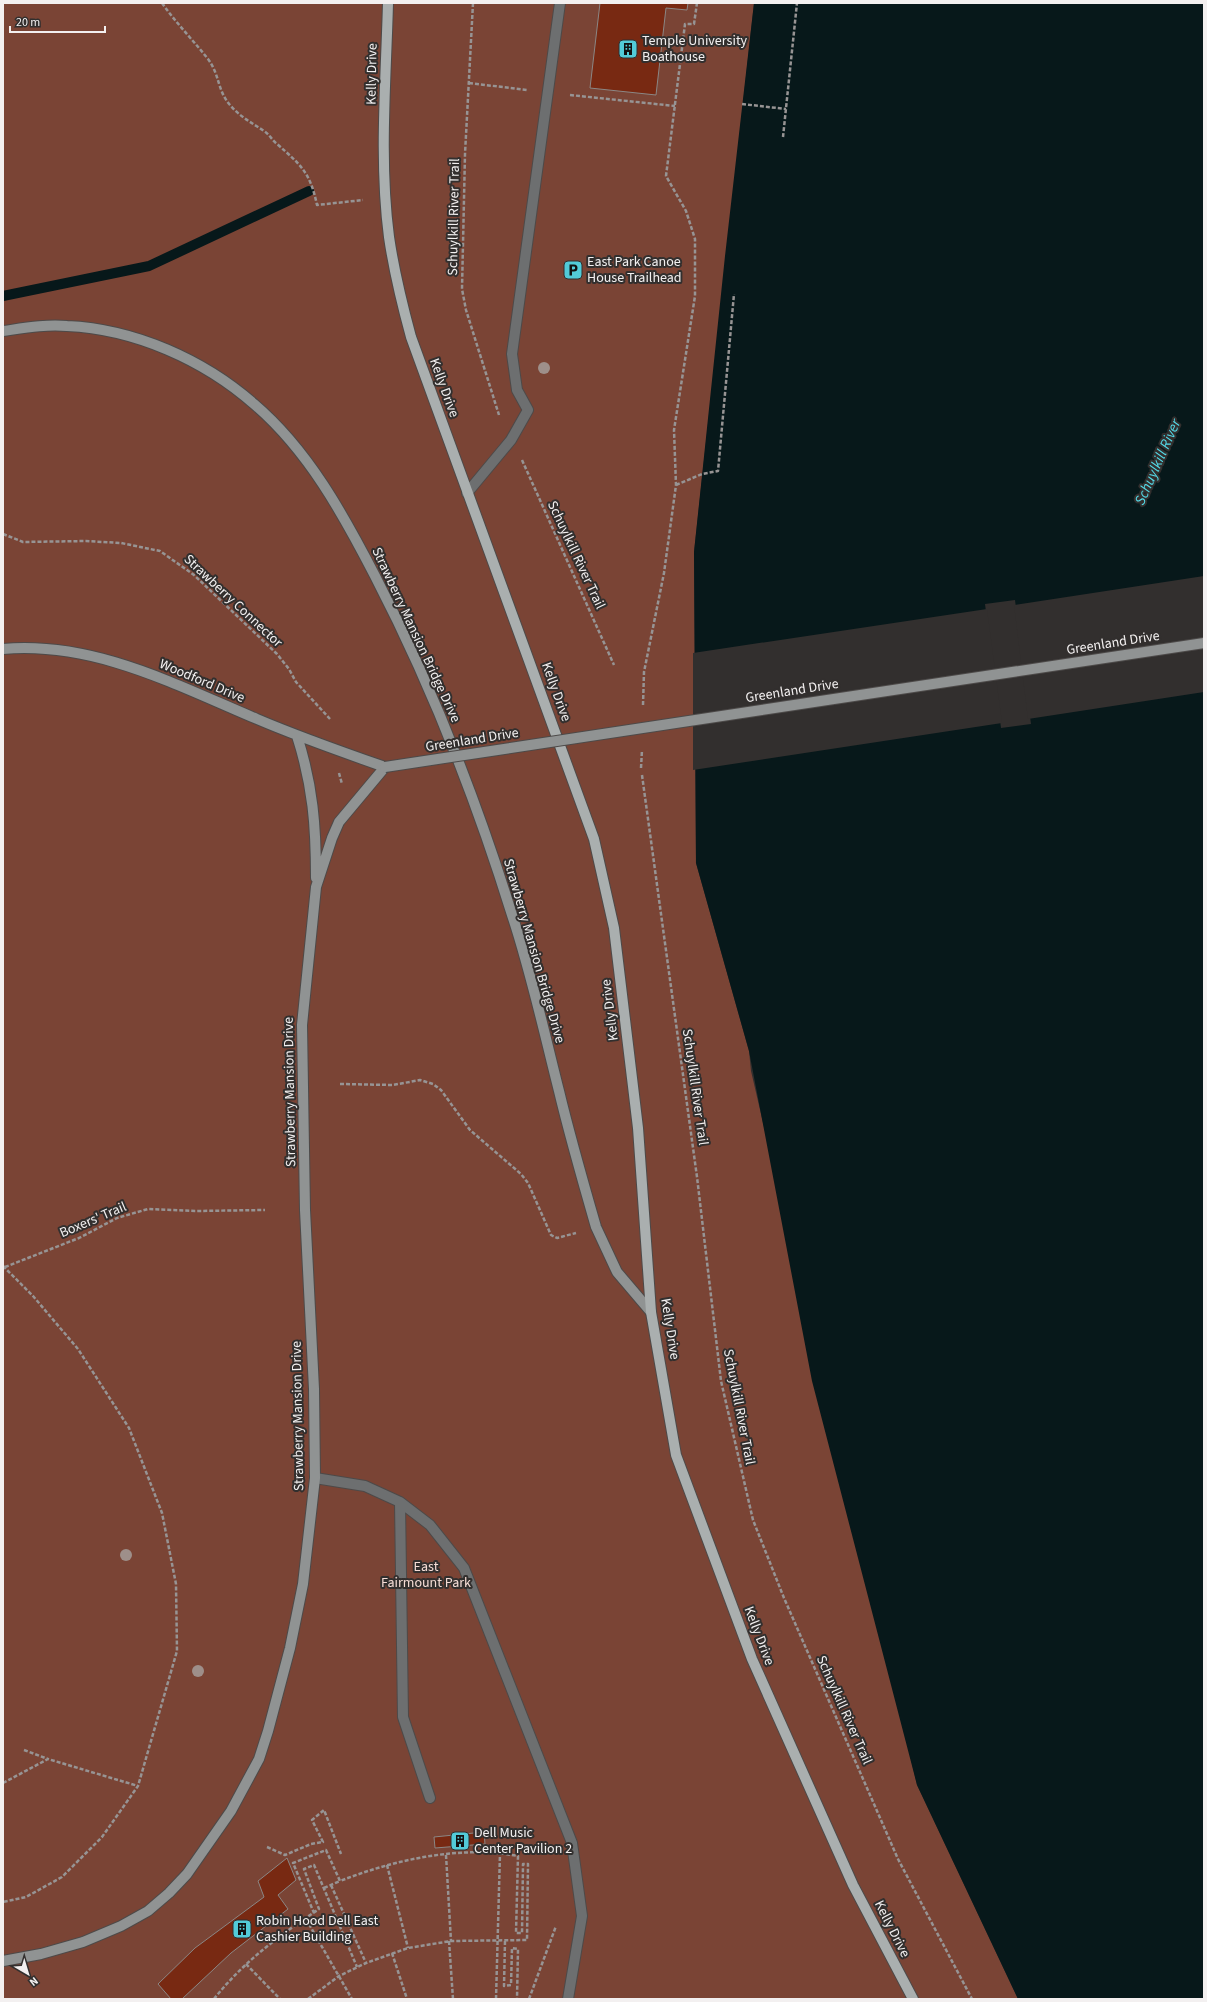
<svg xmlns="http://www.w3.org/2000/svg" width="1207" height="2002" viewBox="0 0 1207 2002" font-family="'Source Sans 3',sans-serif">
	<rect width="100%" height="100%" fill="#322f2e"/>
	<path fill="#7a4435" d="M3 3H754L694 552 696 863 749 1051 751 1071 917 1785 1018 1999H3Z"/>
	<path fill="#07181a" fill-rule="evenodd" d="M754 3H1204V1999H1018L917 1785 812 1381 749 1051 696 863 694 552 725 256ZM1015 600 1031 724 1001 728 985 604Z"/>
	<path fill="#322f2e" d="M1204 576V692L1028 719 1014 605Z
		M987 609 1002 723 693 770V653Z"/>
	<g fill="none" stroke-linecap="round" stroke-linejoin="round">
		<path stroke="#07181a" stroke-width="10" d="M3 296 149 266 309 191"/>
	</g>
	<path fill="#782912" stroke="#8b8785" d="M600 3H688L687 10 666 8 656 95 590 88Z
		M484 1832 485 1844 435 1848 434 1837Z
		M287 1858 296 1880 278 1895 288 1909 231 1953 182 1999H171L158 1984 195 1948 264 1897 258 1881Z"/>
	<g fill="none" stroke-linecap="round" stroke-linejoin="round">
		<defs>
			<path id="lane" d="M467 493 511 440 528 410 517 390 512 354 560 3
				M315 1478 365 1486 400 1502 430 1525 464 1568 572 1843 582 1916 568 1999
				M400 1502 403 1717 430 1798"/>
			<path id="secondary" d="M3 331C24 328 46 324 67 326 135 329 204 360 254 404 308 450 343 514 375 576 431 684 476 799 512 915 531 972 544 1032 559 1091 570 1137 583 1182 596 1227L617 1272 651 1312
				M3 649C94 641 176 685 257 719 299 737 342 752 385 767L339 822 332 838 316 887 302 1025 305 1210 314 1389 315 1478 303 1584 290 1648 268 1731 259 1759 231 1811 187 1874 169 1893 148 1911 121 1926 83 1942 41 1954 3 1961
				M297 736C313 786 316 826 316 878"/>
			<path id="primary" d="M388 3C386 80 379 160 389 237 394 271 402 304 411 337L594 839 614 928 638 1128 651 1312 676 1455 752 1659 853 1885 913 1999"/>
		</defs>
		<use href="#lane" stroke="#4d4a49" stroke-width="12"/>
		<use href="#secondary" stroke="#4d4a49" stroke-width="12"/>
		<use href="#primary" stroke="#4d4a49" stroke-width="12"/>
		<path stroke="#979494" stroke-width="2.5" stroke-dasharray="4 2" stroke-linecap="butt" d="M162 3C176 23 193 40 208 59 220 75 217 90 230 105 239 116 252 123 264 131 269 134 272 140 277 144 301 165 310 172 317 205L363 200
			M473 3 465 154 462 289 466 310 499 415
			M469 83 527 90
			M570 95 675 106
			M742 104 786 109
			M783 137 797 3
			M522 460 614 665
			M676 485 702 474 718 471 734 294
			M3 534 23 542 86 541 121 543 160 551 194 575 277 654 289 669 296 682 330 719
			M643 705 644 672 664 573 676 485 674 430 695 296V239L686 211 666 176 685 24H694L697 3
			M641 768 642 750
			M339 773 342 784
			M642 775 697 1177 721 1381 753 1520 784 1598 898 1859 972 1999
			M340 1084 393 1085 420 1080 433 1084 441 1090 470 1130 521 1174 528 1183 551 1235 557 1238 576 1233
			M3 1266 33 1296 78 1349 129 1428 162 1513 176 1584 177 1651 138 1786 102 1837 62 1877 26 1897 3 1902
			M5 1267 79 1238 117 1218 148 1209 195 1211 265 1210
			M24 1750 48 1759
			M3 1783 48 1759 138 1786
			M267 1847 285 1855 311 1844 323 1842 312 1820 324 1810 341 1854
			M446 1855 451 1941
			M387 1865 408 1948
			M331 1885 366 1963
			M324 1888 340 1881
			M306 1919 352 1999
			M449 1941 453 1999
			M505 1941 504 1986 511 1985 512 1948 518 1949 517 1999
			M392 1953 407 1999
			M246 1964 280 1999
			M214 1999C243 1962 280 1935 319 1909L304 1869 314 1865 357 1967
			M308 1999 339 1976 366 1963 408 1948 451 1941 527 1940 528 1864H523L522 1933H516L518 1856C459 1845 394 1860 340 1881L326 1850 293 1863 314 1913
			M496 1999 500 1853
			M529 1999 556 1926"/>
		<use href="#lane" stroke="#6d6f70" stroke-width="10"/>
		<use href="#secondary" stroke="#909393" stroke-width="10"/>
		<use href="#primary" stroke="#aaafaf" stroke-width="10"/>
		<defs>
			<path id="secondary-bridge" d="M385 767 1204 643"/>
		</defs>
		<use href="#secondary-bridge" stroke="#4d4a49" stroke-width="12" stroke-linecap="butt"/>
		<use href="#secondary-bridge" stroke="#909393" stroke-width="10"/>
	</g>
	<g fill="#9e8f8a">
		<circle cx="544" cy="368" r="6"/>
		<circle cx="126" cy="1555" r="6"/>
		<circle cx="198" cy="1671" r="6"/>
	</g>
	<defs>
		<symbol id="building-square" viewBox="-11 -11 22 22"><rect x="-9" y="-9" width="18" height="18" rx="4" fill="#52cbd8" stroke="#322f2e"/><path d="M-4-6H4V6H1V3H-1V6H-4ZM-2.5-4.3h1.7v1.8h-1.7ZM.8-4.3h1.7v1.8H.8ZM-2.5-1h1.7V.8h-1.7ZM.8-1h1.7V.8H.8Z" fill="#111"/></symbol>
		<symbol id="parking-square" viewBox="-11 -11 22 22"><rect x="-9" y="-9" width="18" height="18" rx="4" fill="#52cbd8" stroke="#322f2e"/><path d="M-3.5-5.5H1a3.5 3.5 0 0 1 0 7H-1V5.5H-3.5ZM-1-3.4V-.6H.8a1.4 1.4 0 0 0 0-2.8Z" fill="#111"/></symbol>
	</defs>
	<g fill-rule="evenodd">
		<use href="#building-square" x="617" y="38" width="22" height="22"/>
		<use href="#parking-square" x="562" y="259" width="22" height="22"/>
		<use href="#building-square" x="449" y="1830" width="22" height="22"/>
		<use href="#building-square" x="231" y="1918" width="22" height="22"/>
	</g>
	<g text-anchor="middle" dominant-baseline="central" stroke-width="4" stroke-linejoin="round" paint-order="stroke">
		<g font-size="14" fill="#f3f0f0" stroke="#322f2e" text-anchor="start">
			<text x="642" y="41">Temple University<tspan x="642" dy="16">Boathouse</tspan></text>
			<text x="587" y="262">East Park Canoe<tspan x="587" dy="16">House Trailhead</tspan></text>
			<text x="474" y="1833">Dell Music<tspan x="474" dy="16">Center Pavilion 2</tspan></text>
			<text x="256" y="1921">Robin Hood Dell East<tspan x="256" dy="16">Cashier Building</tspan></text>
		</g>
		<g font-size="14" fill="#f3f0f0" stroke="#322f2e">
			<text transform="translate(372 74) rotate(-89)">Kelly Drive</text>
			<text transform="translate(454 217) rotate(-89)">Schuylkill River Trail</text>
			<text transform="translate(444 388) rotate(70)">Kelly Drive</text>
			<text transform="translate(576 555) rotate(65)">Schuylkill River Trail</text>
			<text transform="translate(233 601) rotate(43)">Strawberry Connector</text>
			<text transform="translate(416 635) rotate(65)">Strawberry Mansion Bridge Drive</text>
			<text transform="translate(1113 643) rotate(-9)">Greenland Drive</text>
			<text transform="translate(202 681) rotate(23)">Woodford Drive</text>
			<text transform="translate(792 691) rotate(-9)">Greenland Drive</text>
			<text transform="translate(556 692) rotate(70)">Kelly Drive</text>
			<text transform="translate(472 740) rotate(-9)">Greenland Drive</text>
			<text transform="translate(534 951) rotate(74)">Strawberry Mansion Bridge Drive</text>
			<text transform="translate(610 1010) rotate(-97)">Kelly Drive</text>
			<text transform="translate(695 1087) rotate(82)">Schuylkill River Trail</text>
			<text transform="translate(290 1092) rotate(-91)">Strawberry Mansion Drive</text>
			<text transform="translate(93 1220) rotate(-23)">Boxers' Trail</text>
			<text transform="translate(670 1329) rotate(81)">Kelly Drive</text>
			<text transform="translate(739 1407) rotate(79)">Schuylkill River Trail</text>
			<text transform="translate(298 1416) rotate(-91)">Strawberry Mansion Drive</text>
			<text transform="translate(759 1636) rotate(69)">Kelly Drive</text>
			<text transform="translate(844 1710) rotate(66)">Schuylkill River Trail</text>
			<text transform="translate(892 1929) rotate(63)">Kelly Drive</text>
		</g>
		<g font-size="14" fill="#f6ddd6" stroke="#322f2e">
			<text x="426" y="1567">East<tspan x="426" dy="16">Fairmount Park</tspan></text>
		</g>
		<g font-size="15" font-style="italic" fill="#54dae8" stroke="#322f2e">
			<text transform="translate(1158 462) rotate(-66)">Schuylkill River</text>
		</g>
	</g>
	<rect width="1207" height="2002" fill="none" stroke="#f3f0f0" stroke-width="8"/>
	<g transform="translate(28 1974) rotate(142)" stroke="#322f2e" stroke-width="3" paint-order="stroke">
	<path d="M0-3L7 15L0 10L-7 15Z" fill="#f3f0f0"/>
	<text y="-6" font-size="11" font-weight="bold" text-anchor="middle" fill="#f3f0f0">N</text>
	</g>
	<path d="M10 26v6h95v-6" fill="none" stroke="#f3f0f0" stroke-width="2"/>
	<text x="16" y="26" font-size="12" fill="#f3f0f0" stroke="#322f2e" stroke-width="3" paint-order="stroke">20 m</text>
</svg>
